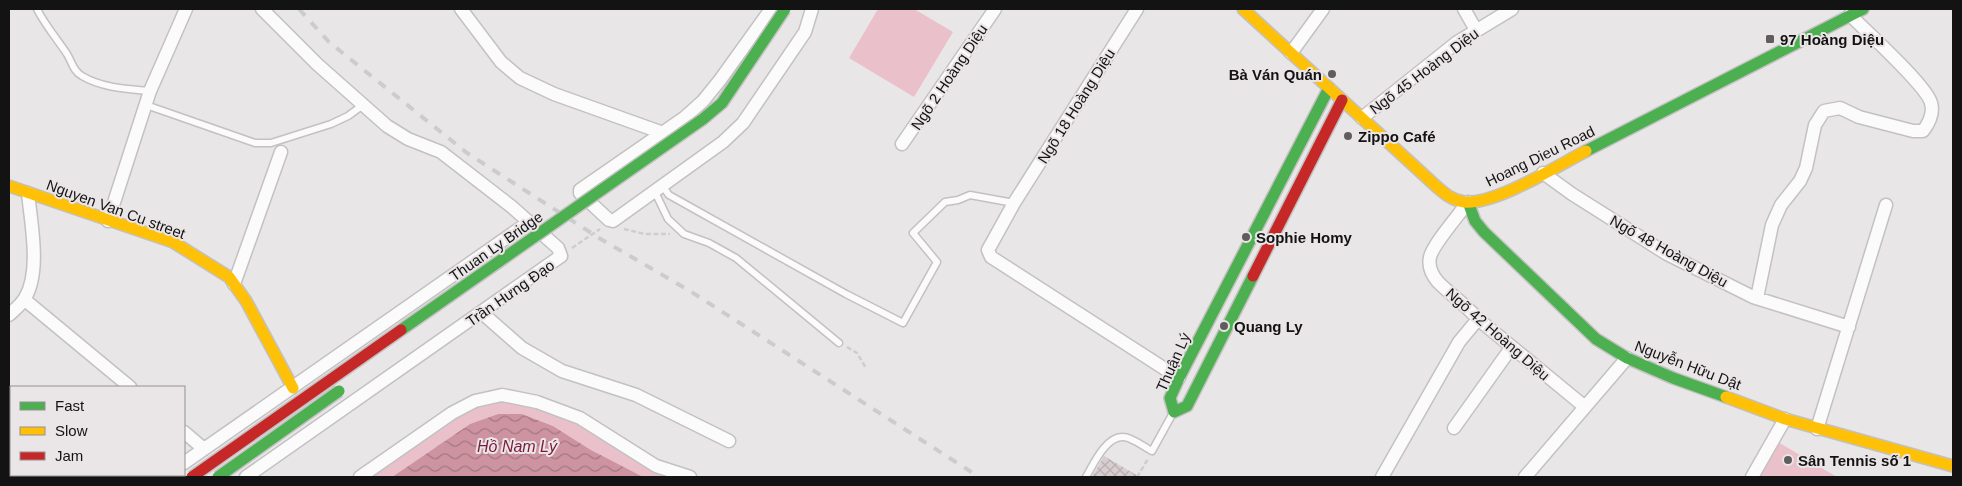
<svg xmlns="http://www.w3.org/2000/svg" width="1962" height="486" viewBox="0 0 1962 486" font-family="Helvetica,sans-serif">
	<defs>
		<pattern id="water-waves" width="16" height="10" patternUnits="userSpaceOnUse" patternTransform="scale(1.25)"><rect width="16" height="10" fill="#cd93a1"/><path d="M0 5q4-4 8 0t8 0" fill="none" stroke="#a57782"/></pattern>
		<pattern id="building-cross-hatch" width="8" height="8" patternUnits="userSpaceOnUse" patternTransform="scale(1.25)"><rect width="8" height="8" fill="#d8ced0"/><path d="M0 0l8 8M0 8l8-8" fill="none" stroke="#b8b0b2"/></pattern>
	</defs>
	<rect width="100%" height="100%" fill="#e9e6e7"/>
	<path fill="#eac1ca" d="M878 9H914L953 32 914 97 849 58Z
		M497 400 545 410 578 425 622 453 677 477H643L636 475 591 450 553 426 522 414H498L470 424 392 477H372L451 422 480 405Z
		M1778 442 1837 477H1756Z"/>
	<path fill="url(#water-waves)" d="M498 414H522L553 426 591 450 643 477H392L470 424Z"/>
	<path fill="url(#building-cross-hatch)" d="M1104 456 1140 477H1092Z"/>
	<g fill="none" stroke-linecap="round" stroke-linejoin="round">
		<defs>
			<path id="lane" d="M37 9C45 25 57 39 67 54 72 62 73 71 82 76 102 88 128 89 150 91
				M146 105 255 143H271L331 124 348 116 363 105
				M663 187 669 195 846 294 903 323 937 262 913 233 945 202 958 200 970 195 1014 203
				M655 192 668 219 684 234 709 243 736 258 839 343
				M1086 477C1093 465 1106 436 1123 437 1132 437 1144 447 1152 451L1173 413"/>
			<path id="street" d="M461 9 501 62 520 78 554 94 663 133
				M771 9 720 80 703 101 684 118 580 190V193L609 220 613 221 723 142 743 123 805 32 812 9
				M1137 9 1014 203 988 250 991 257 1179 378
				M1464 9 1476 30
				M1291 53 1323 9
				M1362 118 1456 43 1512 9
				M902 144 995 9
				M1543 173 1572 194 1667 254 1753 297 1849 327
				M1468 202C1459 215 1433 244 1430 257 1428 266 1432 275 1438 282 1451 295 1466 305 1478 319L1585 407
				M108 221 150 91 186 9
				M234 284 281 152
				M1757 298 1772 225 1781 205 1800 181 1806 168 1815 125 1824 111 1840 108 1859 117 1913 131H1923C1929 123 1934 113 1931 103 1927 86 1865 30 1850 15
				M25 300 130 387
				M481 312 522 348 562 371 636 395 729 441
				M9 315C14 310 21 305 25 298 41 271 31 224 28 193
				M9 404 11 406
				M1454 428 1511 348
				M1817 429 1886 205
				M184 432 204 449
				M184 463 529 222
				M94 475 97 477
				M165 477 169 475
				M246 477 561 256 558 248 512 207 441 152 408 139 387 126 317 64 262 9
				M360 477 452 413 475 401 502 395 537 402 580 418 656 466 690 477
				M1382 477 1459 342 1478 319
				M1525 477 1627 358
				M1752 477 1785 419"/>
			<path id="fast" d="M1586 151 1863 9
				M1468 202 1475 221 1484 232 1596 339 1627 358 1673 378 1726 397
				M1253 276 1187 406 1174 412 1170 398 1179 378 1329 88"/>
			<path id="slow" d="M1243 9 1437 187C1445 194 1452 200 1464 202 1495 205 1557 166 1586 151
				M9 186 173 242 229 277 246 301 293 388
				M1726 397 1785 419 1953 466"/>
			<path id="jam" d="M1253 276 1342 100"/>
		</defs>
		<use href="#lane" stroke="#c3c1c2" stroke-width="9"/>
		<use href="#street" stroke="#c3c1c2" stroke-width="15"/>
		<use href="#fast" stroke="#c3c1c2" stroke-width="14"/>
		<use href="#slow" stroke="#c3c1c2" stroke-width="14"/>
		<use href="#jam" stroke="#c3c1c2" stroke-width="14"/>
		<path stroke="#cfcdce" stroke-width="2.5" stroke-dasharray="5 2.5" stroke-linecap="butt" d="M624 229 645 234H670
			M572 248 600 229
			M847 347 857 353 866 368
			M1137 477 1148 459"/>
		<use href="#lane" stroke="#fcfbfb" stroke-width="6"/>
		<use href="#street" stroke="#fcfbfb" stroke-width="12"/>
		<use href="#fast" stroke="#4caf50" stroke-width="11"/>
		<use href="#slow" stroke="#ffc107" stroke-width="11"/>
		<use href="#jam" stroke="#c62828" stroke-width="11"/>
		<path stroke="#cdcccd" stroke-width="4" stroke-dasharray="9 9" stroke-linecap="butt" d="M299 9 329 42 467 153 599 238 690 291 979 477"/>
		<defs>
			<path id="fast-bridge" d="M401 330 703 119 722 103 785 9
				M218 477 339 391"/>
			<path id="jam-bridge" d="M192 477 401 330"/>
		</defs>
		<use href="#fast-bridge" stroke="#c3c1c2" stroke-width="14" stroke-linecap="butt"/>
		<use href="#jam-bridge" stroke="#c3c1c2" stroke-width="14" stroke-linecap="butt"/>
		<use href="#fast-bridge" stroke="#4caf50" stroke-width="11"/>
		<use href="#jam-bridge" stroke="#c62828" stroke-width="11"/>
	</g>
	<g fill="#5f5d5d" stroke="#eae5e6" stroke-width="2">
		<rect x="1765" y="34" width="10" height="10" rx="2.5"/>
		<circle cx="1332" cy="74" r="5"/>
		<circle cx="1348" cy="136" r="5"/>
		<circle cx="1246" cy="237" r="5"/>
		<circle cx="1224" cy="326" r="5"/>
		<circle cx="1788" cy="460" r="5"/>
	</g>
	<g text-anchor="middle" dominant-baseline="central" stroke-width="4" stroke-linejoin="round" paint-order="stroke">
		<g font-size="15" font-weight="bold" fill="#141313" stroke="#eae5e6" text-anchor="start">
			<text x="1780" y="39">97 Hoàng Diệu</text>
			<text x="1322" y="74" text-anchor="end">Bà Ván Quán</text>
			<text x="1358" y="136">Zippo Café</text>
			<text x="1256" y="237">Sophie Homy</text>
			<text x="1234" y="326">Quang Ly</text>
			<text x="1798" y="460">Sân Tennis số 1</text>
		</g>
		<g font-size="15" fill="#141313" stroke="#eae5e6">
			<text transform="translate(1424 71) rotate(-37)">Ngõ 45 Hoàng Diệu</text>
			<text transform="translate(949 77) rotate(-56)">Ngõ 2 Hoàng Diệu</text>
			<text transform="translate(1076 106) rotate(-58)">Ngõ 18 Hoàng Diệu</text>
			<text transform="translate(1540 156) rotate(-26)">Hoang Dieu Road</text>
			<text transform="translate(116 209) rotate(20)">Nguyen Van Cu street</text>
			<text transform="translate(496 246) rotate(-35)">Thuan Ly Bridge</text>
			<text transform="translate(1669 251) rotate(29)">Ngõ 48 Hoàng Diệu</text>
			<text transform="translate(510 293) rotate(-35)">Trần Hưng Đạo</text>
			<text transform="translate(1498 334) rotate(41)">Ngõ 42 Hoàng Diệu</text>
			<text transform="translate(1173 362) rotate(-66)">Thuận Lý</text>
			<text transform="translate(1688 365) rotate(21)">Nguyễn Hữu Dật</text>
		</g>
		<g font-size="16" font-style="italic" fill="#7c193c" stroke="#eae5e6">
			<text x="517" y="446">Hồ Nam Lý</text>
		</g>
	</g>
	<rect width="1962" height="486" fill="none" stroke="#141313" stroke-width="20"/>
	<rect x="10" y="386" width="175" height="90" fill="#eae5e6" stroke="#949192"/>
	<rect x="20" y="402" width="25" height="8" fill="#4caf50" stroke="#949192"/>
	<text x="55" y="411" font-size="15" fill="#141313">Fast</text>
	<rect x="20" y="427" width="25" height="8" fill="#ffc107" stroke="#949192"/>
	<text x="55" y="436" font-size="15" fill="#141313">Slow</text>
	<rect x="20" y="452" width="25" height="8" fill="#c62828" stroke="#949192"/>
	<text x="55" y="461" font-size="15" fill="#141313">Jam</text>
</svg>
